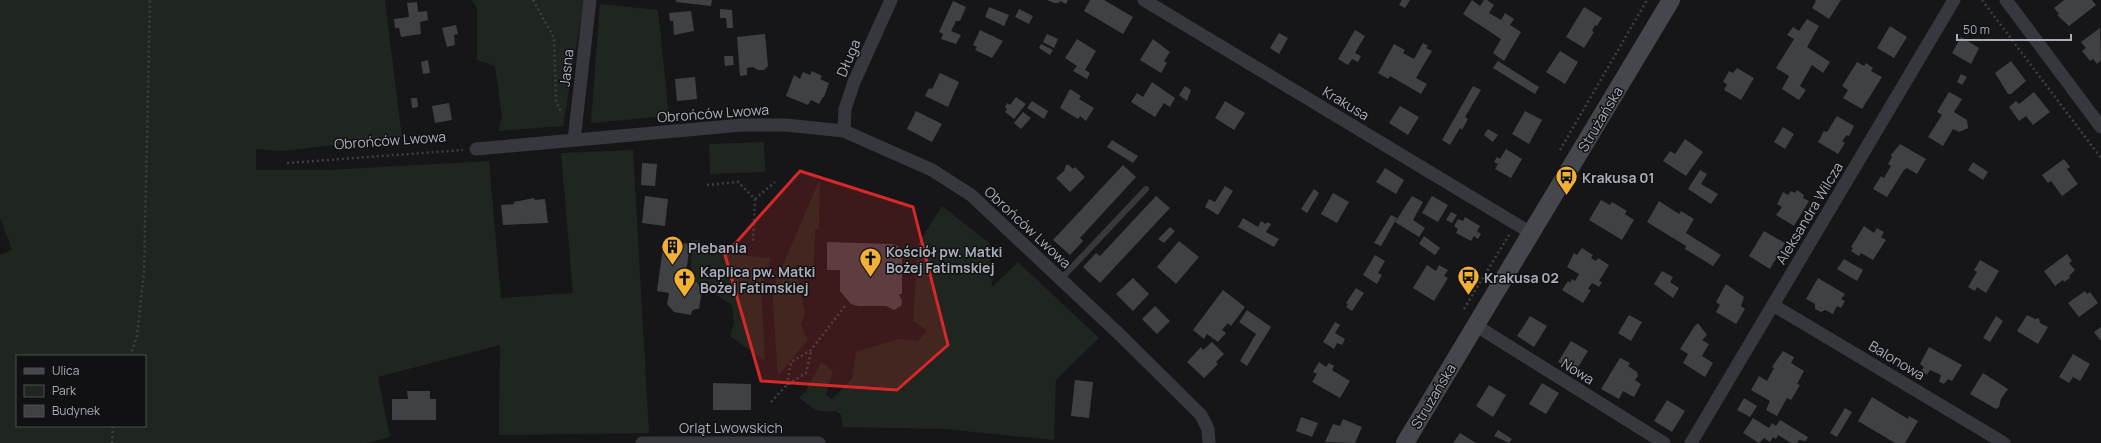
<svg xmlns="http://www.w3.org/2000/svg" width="2101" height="443" viewBox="0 0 2101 443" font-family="Manrope,sans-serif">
	<rect width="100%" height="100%" fill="#161618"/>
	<path fill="#1e261f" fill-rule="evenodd" d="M0 0H385L402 137 282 151 256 149V170H327L489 161 501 298 573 293 561 153 633 150 649 433 499 435 500 345 378 377 390 437 367 443H0V255L12 250 0 218ZM17 356H145V426H17Z
		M472 0H584L563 126 498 131 502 117 495 66 477 60V9Z
		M600 4 658 10 669 116 591 123Z
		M764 142 765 172 710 174 709 144Z
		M820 179 819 229 815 230 814 267 796 265 805 314 801 325 808 340 778 376 772 290Z
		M942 206 989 243 992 287 1018 262 1099 338 1056 380 1054 440 944 429 843 427 841 415 836 411C816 413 814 410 799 397L806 391 821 362 833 371 826 395 832 399 852 379 856 352 898 339 918 341 927 330 913 321 918 244Z
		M691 240H700L698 251 771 258 761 287 765 361 730 336 734 323 732 305 691 279Z"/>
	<path fill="#404145" d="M676 0H712L711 6 676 2Z
		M1047 0H1068L1066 4 1060 1 1059 3H1054Z
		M1090 0H1104L1133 17 1123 34 1084 11Z
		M1402 0H1410L1405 8 1399 5Z
		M1472 0 1480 6 1484 0H1487L1494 5 1489 13 1501 20 1505 13 1514 19 1510 25 1521 32 1504 61 1493 53 1501 39 1463 14Z
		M1815 0H1841L1829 19 1812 8 1816 1Z
		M2064 0H2092L2096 5 2069 26 2057 15 2059 14 2054 8Z
		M953 1 966 7 960 21H956L951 31 961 35 956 44 941 39 943 34 939 32Z
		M417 2 418 12 427 11 428 20 420 22 421 34 401 37 399 28H395L394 19 409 17 407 3Z
		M989 7 1009 15 1004 26 985 17Z
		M1584 7 1602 18 1597 26 1595 25 1592 31 1594 32 1584 48 1566 37Z
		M720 9 732 10 733 28H727L726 18H720Z
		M1019 9 1033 16 1029 24 1015 17Z
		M691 11 694 31 674 35 673 21H670L669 13Z
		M1807 19 1819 26 1807 47 1830 62 1823 73 1812 65 1800 86 1806 90 1799 100 1782 89 1789 76 1776 68 1794 39 1787 35 1793 27 1799 31Z
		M456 25 458 34 454 35 455 45 447 47 442 28Z
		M1890 26 1907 37 1894 58 1877 48Z
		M2100 28 2101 60 2097 64 2093 59 2090 61 2082 51 2086 48 2081 42Z
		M980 30 1003 41 992 58 975 50 977 47 973 45Z
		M1355 30 1365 36 1355 53 1361 56 1358 62 1352 59 1348 65 1338 59Z
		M1279 33 1288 38 1279 54 1270 48Z
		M765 34 768 66 764 70H758L753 67 747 68V75L740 76 737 37Z
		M1047 34 1058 39 1054 48 1043 42Z
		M1961 37 1979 48 1971 64 1952 53Z
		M1077 39 1096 51 1085 70 1090 73 1087 79 1073 71 1077 66 1065 58Z
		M1153 39 1170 52 1164 61 1167 63 1161 73 1140 60Z
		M1423 43 1428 46 1426 48 1432 51 1416 78 1427 84 1421 94 1390 76 1388 79 1378 73 1394 44 1405 50 1403 53 1414 59Z
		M1041 44 1053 50 1050 55 1039 48Z
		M1560 51 1578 62 1565 84 1546 72Z
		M724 56H733L734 65 725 66Z
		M428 60 430 73 423 74 421 62Z
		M1498 61 1539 87 1535 94 1493 68Z
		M2011 61 2026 81 2011 94H2008L1995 73Z
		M1857 62 1864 66 1866 63 1873 68 1871 71 1882 77 1862 109 1843 98 1848 90 1842 86Z
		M1737 68 1754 78 1741 100 1724 90 1727 84 1723 82 1729 71 1733 73Z
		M812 71 822 76 820 79 829 83 824 97H823L819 104 811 100 808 105 786 96 794 75 800 79 803 72 810 75Z
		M940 73 959 82 948 107 925 96 929 88 932 89Z
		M1961 74 1967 77 1962 85 1957 82Z
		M695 77 697 99 677 101 675 79Z
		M1152 82 1175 98 1170 107 1164 103 1155 117 1131 102 1137 93 1143 97Z
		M1185 86 1191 90 1187 101 1179 95Z
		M1473 86 1481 90 1465 117 1468 119 1462 130 1460 128 1450 145 1442 140Z
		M1070 89 1081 96 1079 99 1094 108 1086 121 1080 116 1078 119 1060 108Z
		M1949 92 1962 99 1954 112 1967 120 1968 128 1959 132 1953 129 1943 146 1928 137 1942 115 1937 112Z
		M2034 92 2050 112 2033 125 2026 116 2019 121 2009 107 2016 101 2019 104Z
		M1016 97 1026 104 1014 119 1005 112 1007 109 1005 107 1007 103 1010 105Z
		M411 98H417L418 107 412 108Z
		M1032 101 1048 111 1044 119 1027 108Z
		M1225 101 1245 113 1234 130 1215 118Z
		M449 103 452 120 435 123 432 106Z
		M1400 106 1419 117 1408 135 1389 123Z
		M916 111 942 124 932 142 907 129Z
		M1525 111 1542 120 1529 144 1512 134Z
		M1023 112 1031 118 1021 129 1014 123Z
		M1837 116 1854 126 1849 136 1847 135 1842 141 1845 143 1838 154 1818 142 1824 131 1827 132Z
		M1783 127 1794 134 1785 149 1774 142Z
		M1488 129 1498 135 1493 142 1484 135Z
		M1685 139 1703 152 1686 176 1663 161 1670 151 1675 154Z
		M1112 140 1138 156 1133 163 1107 147Z
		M1900 144 1926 159 1917 174 1907 168 1904 170 1887 197 1873 189 1881 176 1884 178 1891 166 1888 164 1892 157 1891 155Z
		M1506 149 1522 159 1511 178 1495 169 1498 164 1494 162 1497 157 1500 159Z
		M2064 159 2070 167 2067 169 2078 184 2062 196 2051 181 2048 183 2042 175Z
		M1973 162 1988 172 1983 180 1968 170Z
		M642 163 657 164 655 186 641 185Z
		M1066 165H1069L1073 169 1075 167 1085 177 1070 192 1056 178 1064 171Z
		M1123 165 1136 177 1080 238 1083 241 1070 255 1053 240Z
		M1385 168 1404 180 1396 194 1376 182Z
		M1700 170 1707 174 1701 184 1718 194 1711 204 1688 189Z
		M1225 186 1233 191 1218 215 1205 207 1209 199 1215 202Z
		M1314 189 1319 193 1307 213 1301 209Z
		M1797 190 1804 195 1803 198 1809 201 1794 226 1776 215 1782 207 1777 204 1783 192 1788 195 1791 191 1795 193Z
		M1333 193 1349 202 1337 223 1321 214Z
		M645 196 668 199 665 226 642 223Z
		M1156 196 1170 208 1100 283 1083 267 1096 253 1100 256Z
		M1412 196 1423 202 1413 220 1425 228 1419 237 1395 222Z
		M1432 196 1448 205 1438 222 1422 213Z
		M534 198 535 200 545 199 548 223 503 225 501 205 514 204V202Z
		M1601 200 1610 205 1612 202 1627 211 1625 214 1634 220 1622 240 1589 220Z
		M1659 201 1679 214 1681 211 1694 219 1686 233 1721 255 1713 266 1685 249 1686 246 1647 222Z
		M1451 212 1457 215 1452 223 1446 220Z
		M1391 215 1397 218 1381 246 1374 243Z
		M1465 217 1480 226 1477 231 1481 234 1478 239 1474 236 1471 241 1456 233 1458 229 1454 226 1458 219 1463 221Z
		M1243 218 1258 227 1261 221 1266 224 1267 222 1271 224 1266 232 1279 239 1274 247 1238 227Z
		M1864 226 1874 233 1877 228 1884 232 1881 237 1886 240 1873 260 1861 253 1859 256 1851 251 1853 248 1851 247Z
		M1170 227 1175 231 1164 243 1158 239Z
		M1764 231 1785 243 1770 269 1749 256Z
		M1424 236 1440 248 1435 255 1419 244Z
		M664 240 690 244 685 281 697 282 702 290 699 309H695L692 311 691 315 674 312 667 304 669 293 657 291Z
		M1179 241 1199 257 1176 284 1157 267Z
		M827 242 892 244 898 246 902 255V294H899L902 301 901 306 894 310 886 306H858L851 304 840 291V270H827Z
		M1582 248 1593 255 1591 258 1596 261 1598 258 1609 265 1599 281 1602 282 1599 287 1592 283 1588 289 1591 290 1583 303 1562 290 1568 281 1570 283 1572 279 1575 281 1579 274 1567 267 1574 253 1577 255Z
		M2067 254 2072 261 2069 263 2075 270 2069 276 2070 278 2064 282 2063 280 2055 286 2044 271Z
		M1375 255 1385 261 1378 273 1382 275 1377 284 1363 275Z
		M1844 259 1863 270 1857 281 1837 269Z
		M1980 260 1999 271 1986 293 1977 287 1975 291 1968 287 1977 272 1974 270Z
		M1427 265 1436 271 1439 265 1448 270 1444 276 1448 278 1434 301 1413 288Z
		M1662 271 1673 277 1670 282 1679 288 1673 298 1654 284Z
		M1133 278 1149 294 1133 311 1116 294Z
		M1818 278 1845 294 1841 299 1845 301 1841 308 1837 306 1833 314 1825 310 1821 312 1815 309V304L1806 299Z
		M1726 284 1744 297 1741 306 1745 309 1736 324 1716 312 1720 305 1716 302Z
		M1356 288 1364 293 1352 311 1346 307 1348 304 1346 303Z
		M1223 290 1245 307 1231 326 1228 323 1222 330 1226 333 1218 342 1207 334 1204 339 1193 330Z
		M2085 291 2087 294 2090 292 2098 303 2079 317 2068 303Z
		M1155 306 1170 321 1157 334 1142 319Z
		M1247 310 1271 327 1247 366 1240 361 1256 334 1239 322Z
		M1629 315 1642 322 1631 341 1618 333Z
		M2027 315 2035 319 2039 318 2040 323 2048 327 2038 344 2017 331Z
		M1530 316 1547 326 1534 347 1517 336Z
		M1996 316 2003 321 1990 342 1983 338Z
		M1335 322 1340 325 1335 333 1345 339 1342 345 1337 343 1334 349 1323 342Z
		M1698 323 1707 335 1702 340 1709 344 1702 356 1713 363 1705 377 1683 363 1688 354 1680 349 1694 327Z
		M2101 327V341L2094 332Z
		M1571 341 1588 351 1575 372 1558 362Z
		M1212 342 1224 354 1216 362 1218 364 1204 378 1187 362 1201 347 1203 350Z
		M1929 347 1962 365 1952 381 1948 379 1944 384 1939 382 1941 375 1930 370 1927 375 1921 371 1924 367 1920 364Z
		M1783 351 1794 357 1791 363 1804 371 1797 384 1800 385 1791 400 1787 398 1777 416 1766 410 1770 401 1751 390 1759 376 1767 381 1774 368 1772 367Z
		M2073 354 2090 364 2080 381 2073 377 2069 383 2059 377Z
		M1620 358 1630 363 1628 366 1637 372 1638 376 1635 380 1641 384 1634 397 1623 391 1619 399 1601 389Z
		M1319 362 1326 367 1329 363 1334 366 1332 370 1350 381 1340 398 1312 382 1317 374 1313 372Z
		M1983 373 2008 389 2001 399 1999 407 1996 409 1970 394Z
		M1075 380 1093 382 1089 418 1071 416Z
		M713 383 751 384V410H713Z
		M1542 383 1559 393 1546 414 1529 404Z
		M1489 385 1506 395 1493 417 1476 406Z
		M407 391H430V399H436V420H392V399H408Z
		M1872 397 1908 419 1909 416 1918 421 1905 443H1895L1858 421Z
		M1744 398 1757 406 1750 417 1737 410Z
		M1667 400 1685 411 1672 432 1654 421Z
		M1845 408 1852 412 1837 437 1830 433Z
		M1301 417 1318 423 1312 437 1296 431Z
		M1753 418 1769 428 1772 423 1776 426 1780 420 1808 437 1806 441 1799 440 1797 443H1791L1778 435 1776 439 1773 437 1770 442 1764 438 1759 443 1743 433Z
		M1343 419 1362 427 1355 443 1325 442 1333 424 1340 426Z
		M1498 430 1512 439 1509 443 1494 436Z
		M1460 433 1476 443H1453Z"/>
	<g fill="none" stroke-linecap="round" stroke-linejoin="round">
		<path stroke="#3d3f44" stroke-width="2.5" stroke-dasharray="2 3" stroke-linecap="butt" d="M533 0 554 38 556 101 562 114
			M1982 0 2101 158
			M1560 150 1647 0
			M287 163 463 150
			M707 185 738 182 755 199 753 241
			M755 199 775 182
			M1464 309 1509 235
			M130 356 137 336 144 272 150 0
			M787 385 791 362 811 350 845 306
			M771 402 787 385 806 373 811 351
			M112 443 113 426"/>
		<path stroke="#37383d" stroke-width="6" d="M1060 280 1146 189"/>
		<path stroke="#37383d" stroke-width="13" d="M1144 0 1531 233
			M2006 0 2101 127
			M844 131 845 109 854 82 891 0
			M574 140 590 0
			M476 149 742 125H786L844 131 932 170 971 195 1118 333 1201 415 1208 429 1209 443
			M1773 305 2004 443
			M1475 325 1664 443
			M642 443H819
			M1691 443 1954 0"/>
		<path stroke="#45474d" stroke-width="18" d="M1405 443 1671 0"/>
	</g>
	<path fill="#d62828" fill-opacity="0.2" stroke="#d62828" stroke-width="3" stroke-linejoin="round" d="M800 171 913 207 948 345 897 390 761 381 725 255Z"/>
	<defs>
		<symbol id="bus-pin" viewBox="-11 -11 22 30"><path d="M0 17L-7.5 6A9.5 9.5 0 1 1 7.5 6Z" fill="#f2b134" stroke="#111113"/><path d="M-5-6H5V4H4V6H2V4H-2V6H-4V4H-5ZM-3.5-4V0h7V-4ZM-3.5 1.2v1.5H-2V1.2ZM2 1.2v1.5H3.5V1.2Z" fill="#111"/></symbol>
		<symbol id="building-pin" viewBox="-11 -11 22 30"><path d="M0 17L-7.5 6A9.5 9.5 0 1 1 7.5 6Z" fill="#f2b134" stroke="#111113"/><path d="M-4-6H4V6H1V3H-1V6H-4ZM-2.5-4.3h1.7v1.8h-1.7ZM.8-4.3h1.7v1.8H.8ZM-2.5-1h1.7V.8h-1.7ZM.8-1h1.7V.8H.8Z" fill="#111"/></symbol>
		<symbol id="church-pin" viewBox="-11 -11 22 30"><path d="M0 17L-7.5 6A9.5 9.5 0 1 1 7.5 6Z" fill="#f2b134" stroke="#111113"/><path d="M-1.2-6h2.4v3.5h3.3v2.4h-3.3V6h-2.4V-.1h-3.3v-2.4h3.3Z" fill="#111"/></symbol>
	</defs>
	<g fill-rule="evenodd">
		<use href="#bus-pin" x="1554" y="164" width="25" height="34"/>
		<use href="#building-pin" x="660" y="234" width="25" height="34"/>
		<use href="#church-pin" x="858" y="246" width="25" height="34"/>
		<use href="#bus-pin" x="1456" y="264" width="25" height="34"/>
		<use href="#church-pin" x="672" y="266" width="25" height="34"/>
	</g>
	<g text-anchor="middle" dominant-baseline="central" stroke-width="3" stroke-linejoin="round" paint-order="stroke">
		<g font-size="14" fill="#a8adb8" stroke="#111113">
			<text transform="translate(848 58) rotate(-67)">Długa</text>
			<text transform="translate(566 68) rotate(-84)">Jasna</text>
			<text transform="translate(1346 103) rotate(31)">Krakusa</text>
			<text transform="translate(713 113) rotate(-4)">Obrońców Lwowa</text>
			<text transform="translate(1600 119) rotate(-59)">Strużańska</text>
			<text transform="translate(390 140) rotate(-4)">Obrońców Lwowa</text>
			<text transform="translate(1809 213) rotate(-59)">Aleksandra Wilcza</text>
			<text transform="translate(1028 227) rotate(43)">Obrońców Lwowa</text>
			<text transform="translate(1897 360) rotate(31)">Balonowa</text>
			<text transform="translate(1578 371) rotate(32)">Nowa</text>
			<text transform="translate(1433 396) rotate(-59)">Strużańska</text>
			<text x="731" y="427">Orląt Lwowskich</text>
		</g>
		<g font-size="14" font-weight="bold" fill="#a8adb8" stroke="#111113" text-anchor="start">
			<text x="1582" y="177">Krakusa 01</text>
			<text x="688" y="247">Plebania</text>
			<text x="886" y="251">Kościół pw. Matki<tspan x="886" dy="16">Bożej Fatimskiej</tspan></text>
			<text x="700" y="271">Kaplica pw. Matki<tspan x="700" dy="16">Bożej Fatimskiej</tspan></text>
			<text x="1484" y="277">Krakusa 02</text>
		</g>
	</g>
	<rect x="16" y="355" width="130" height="72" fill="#111113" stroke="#4d4f55"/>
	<rect x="24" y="368" width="20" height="6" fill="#45474d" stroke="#4d4f55"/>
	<text x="52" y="375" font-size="12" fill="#a8adb8">Ulica</text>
	<rect x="24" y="385" width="20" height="12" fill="#1e261f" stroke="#4d4f55"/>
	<text x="52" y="395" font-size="12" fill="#a8adb8">Park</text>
	<rect x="24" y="405" width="20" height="12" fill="#404145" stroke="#4d4f55"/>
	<text x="52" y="415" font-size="12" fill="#a8adb8">Budynek</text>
	<path d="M1957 34v6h114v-6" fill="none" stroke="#a8adb8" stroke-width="2"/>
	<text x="1963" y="34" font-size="12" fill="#a8adb8" stroke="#111113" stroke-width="3" paint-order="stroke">50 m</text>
</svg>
